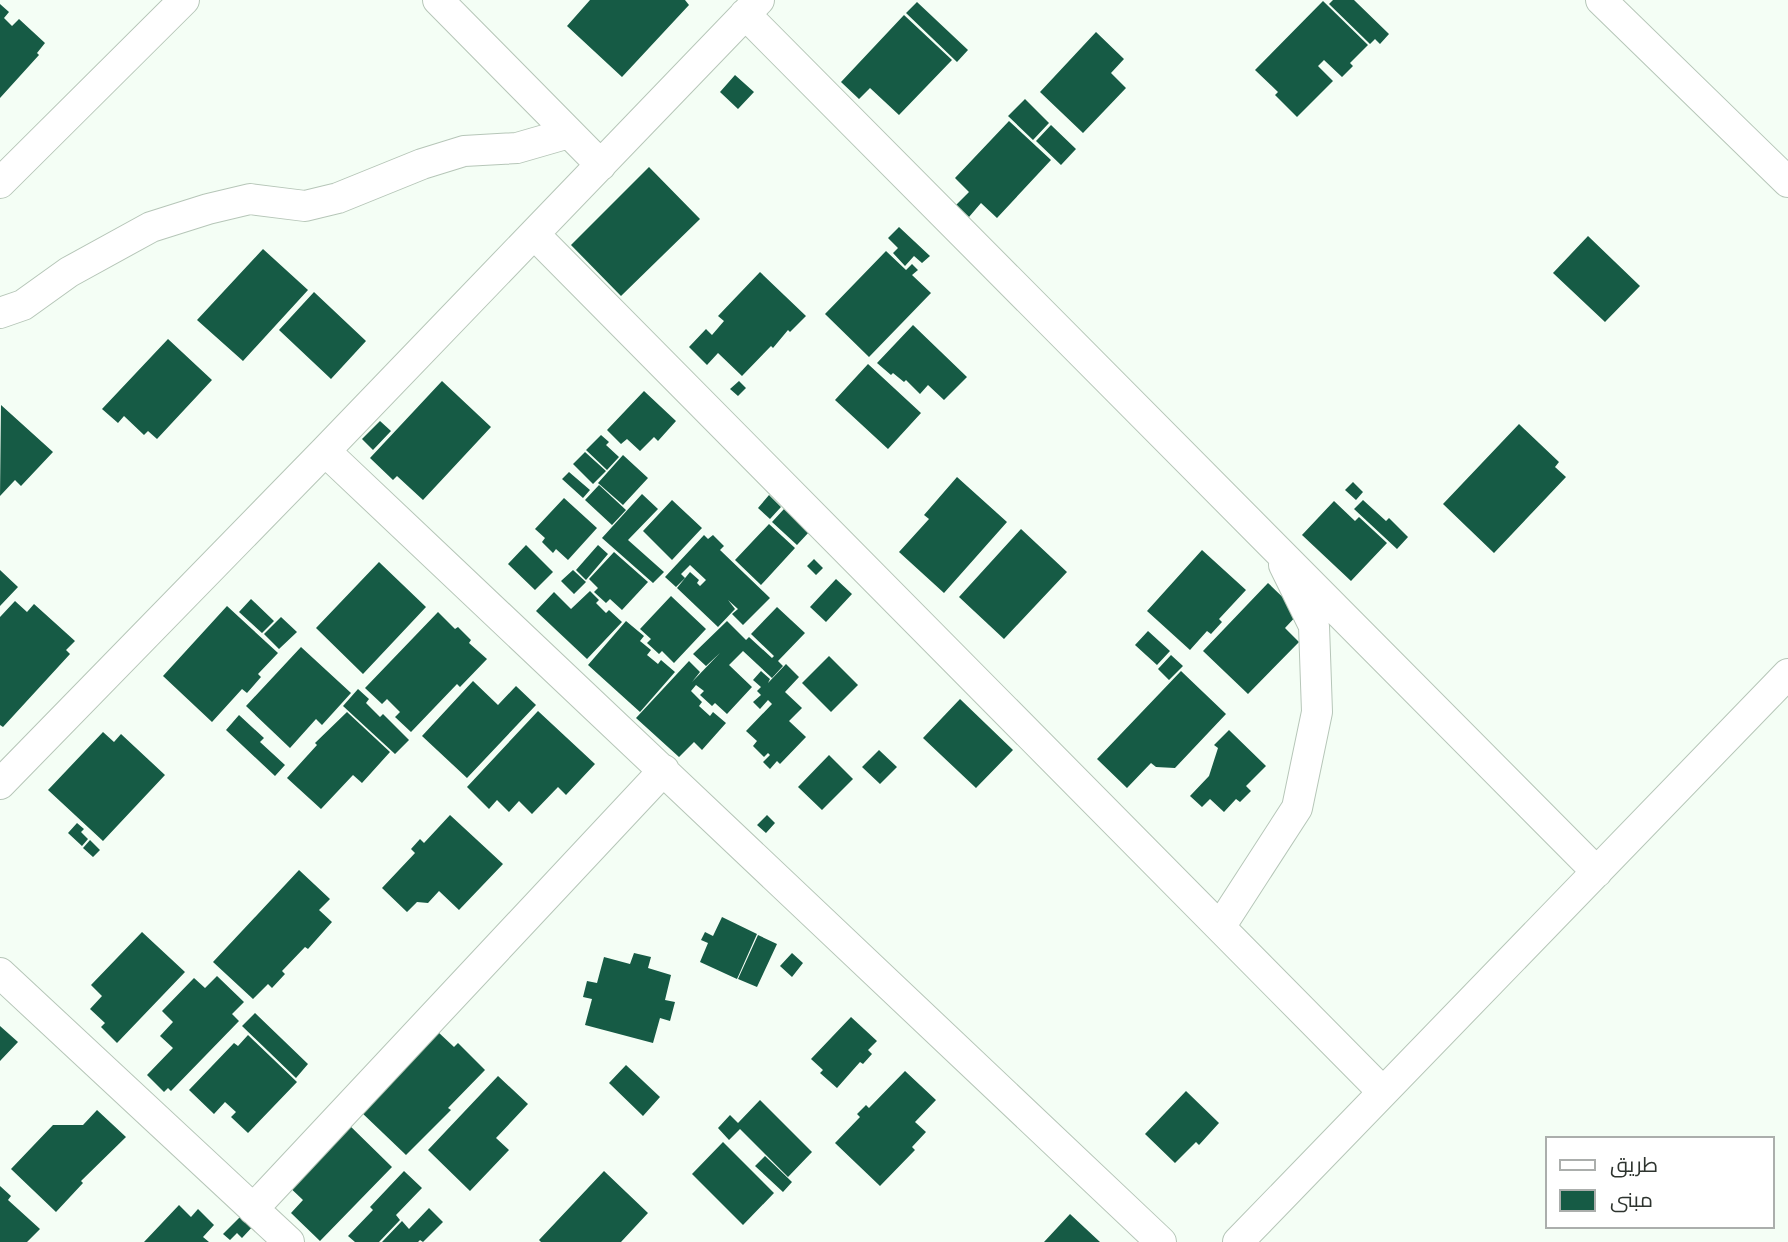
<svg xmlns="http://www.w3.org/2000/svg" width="1788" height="1242" viewBox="0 0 1788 1242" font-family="'Asap Condensed',Cairo,sans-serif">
	<rect width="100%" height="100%" fill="#f4fef5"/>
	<path fill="#165b45" d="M590 0H685L689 5 622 77 567 26Z
		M1333 0H1354L1389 34 1380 44 1375 39 1370 44 1329 4Z
		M1323 1 1368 45 1350 63 1353 66 1342 77 1324 60 1318 66 1333 81 1297 117 1275 95 1278 92 1255 70Z
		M917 2 968 50 957 62 906 13Z
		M0 4 9 12 4 18 12 26 19 19 45 43 37 53 39 55 0 98Z
		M904 15 952 60 899 115 870 88 859 99 841 82Z
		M1096 32 1124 59 1111 73 1126 88 1083 133 1040 92Z
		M735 75 754 92 738 109 720 92Z
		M1025 99 1049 123 1033 140 1008 116Z
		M1009 121 1051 160 997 218 981 203 969 217 956 205 969 192 955 178Z
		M1051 125 1076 149 1061 165 1036 141Z
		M649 167 700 219 621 296 571 245Z
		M899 227 930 256 922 263 914 256 905 266 893 253 898 248 888 238Z
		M1588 236 1640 286 1605 322 1553 273Z
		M263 249 308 290 243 361 197 320Z
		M886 251 906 270 912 264 918 270 912 275 931 293 869 357 825 314Z
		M760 272 806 316 790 332 788 330 773 348 771 346 742 376 718 353 707 365 689 347 706 329 712 335 724 321 718 316Z
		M314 292 366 341 331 379 279 330Z
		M913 325 967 377 944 400 928 385 920 394 906 380 904 382 893 373 891 375 877 363Z
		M168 339 212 380 157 439 148 431 144 435 124 416 118 423 102 409Z
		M868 364 921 413 888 449 835 400Z
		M442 381 491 427 423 500 397 476 393 480 370 458Z
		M739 381 746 388 738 396 730 389Z
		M644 391 676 421 658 441 654 437 640 451 627 439 621 444 607 430Z
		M1 405 53 452 21 486 15 480 0 496Z
		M380 421 391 431 373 450 362 439Z
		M1519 424 1559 462 1555 467 1566 477 1494 553 1443 504Z
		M601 435 609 442 606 445 619 457 607 470 586 450Z
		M585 452 606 471 593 484 573 464Z
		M623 455 648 478 623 505 598 483Z
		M569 472 590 490 583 498 562 479Z
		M957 477 1007 522 944 593 899 552 929 519 924 515Z
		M1353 482 1363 492 1356 500 1345 490Z
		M599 485 626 510 612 525 585 500Z
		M642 494 658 509 628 540 664 572 653 583 602 538Z
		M769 495 781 507 770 519 758 508Z
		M564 498 597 528 568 560 556 549 553 553 542 542 545 538 535 529Z
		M672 500 702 528 672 560 643 531Z
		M1363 500 1386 521 1389 518 1408 537 1397 549 1354 509Z
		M1334 501 1355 521 1359 517 1387 543 1351 581 1302 535Z
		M784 509 809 532 797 545 772 522Z
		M769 524 795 548 761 585 735 560Z
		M1021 529 1067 572 1004 639 959 597Z
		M704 535 708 539 713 535 724 546 720 550 770 598 743 625 732 614 738 609 728 600 735 609 718 627 677 588 690 572 699 580 697 583 700 586 706 580 690 565 681 574 685 578 676 587 665 577Z
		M526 545 553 572 535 590 508 564Z
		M598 545 608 554 586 580 576 570Z
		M1202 550 1246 590 1219 619 1222 622 1211 634 1207 631 1190 650 1147 611Z
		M614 552 648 582 622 610 610 599 606 603 594 592 598 588 589 579Z
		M814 559 823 568 816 575 807 566Z
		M379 562 426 607 363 674 316 628Z
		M0 570 18 587 0 606Z
		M573 570 586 582 574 594 561 581Z
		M836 579 852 594 826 622 810 607Z
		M1268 583 1299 613 1285 628 1299 642 1248 694 1203 651Z
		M590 591 599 600 596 603 606 613 609 610 622 622 587 659 536 611 554 592 571 609Z
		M671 596 706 629 674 663 662 651 659 654 647 643 651 639 640 629Z
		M251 599 274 621 262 633 239 612Z
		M15 601 27 612 34 604 75 641 66 650 70 654 3 727 0 725V617Z
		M227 606 278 653 258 674 261 677 247 693 242 689 212 722 163 676Z
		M777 607 805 633 778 661 783 666 772 678 743 651 729 665 752 687 727 714 715 703 712 706 700 695 704 691 696 685 691 691 702 702 699 706 710 716 713 712 726 723 702 750 694 742 679 757 636 718 689 661 700 672 692 682 720 653 706 666 693 654 727 621 746 640 749 637 772 658 774 656 751 634Z
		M438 612 455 629 458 627 471 640 469 643 487 659 460 687 457 684 411 732 395 717 400 712 387 699 382 704 365 688Z
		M281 617 297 632 279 649 264 634Z
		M626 621 644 636 640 641 651 650 647 655 658 664 661 660 675 672 640 712 588 665Z
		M1148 631 1170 651 1157 665 1135 645Z
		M301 647 351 693 322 725 316 719 290 748 246 706Z
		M1171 655 1183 666 1169 680 1158 669Z
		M829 656 858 685 831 712 802 683Z
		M786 664 799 677 785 692 802 708 789 721 806 737 780 764 777 761 770 769 763 762 770 755 768 753 764 757 753 746 757 741 746 731 772 704 768 700 760 709 753 702 761 695 757 691 761 687 753 680 761 671 770 679 768 683Z
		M1181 671 1226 714 1175 768 1156 767 1151 763 1127 788 1097 759Z
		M473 681 498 705 516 686 536 705 467 778 422 736Z
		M358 689 369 699 366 703 380 717 383 714 409 740 395 754 343 706Z
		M960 699 1013 750 976 788 923 738Z
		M538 711 595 764 566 795 558 787 532 814 519 801 509 812 497 800 489 809 467 787Z
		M347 712 390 752 362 783 353 775 321 809 287 778 317 745 315 743Z
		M239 715 264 738 260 742 285 765 275 776 226 730Z
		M1229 730 1266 766 1246 786 1251 791 1240 802 1236 799 1224 812 1210 799 1202 807 1190 796 1209 776 1218 748 1214 745Z
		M103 732 114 742 121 734 165 775 103 841 48 790Z
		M879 750 897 767 880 784 862 767Z
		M829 755 853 779 822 810 798 787Z
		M450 815 503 864 459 910 439 891 428 903 417 902 407 912 382 888 415 853 411 849 420 839 424 843Z
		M767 815 775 823 766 833 757 825Z
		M77 823 84 829 81 832 88 839 82 846 68 833Z
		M90 840 100 850 93 857 83 848Z
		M299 870 330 899 319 910 332 922 308 949 305 947 282 971 285 974 272 988 268 984 253 999 213 962Z
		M722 917 757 934 737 979 700 962 708 943 701 940 705 932 713 936Z
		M142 932 185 972 117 1043 101 1027 105 1023 90 1009 102 996 91 985Z
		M758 935 777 944 757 987 738 979Z
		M634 953 651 957 648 968 671 975 665 1000 675 1002 670 1021 660 1018 653 1043 585 1025 592 999 583 997 587 981 597 983 604 957 630 964Z
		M792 953 803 963 792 977 780 966Z
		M217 976 244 1002 232 1014 239 1021 171 1091 168 1088 164 1092 147 1075 173 1048 160 1036 173 1022 162 1011 194 978 205 988Z
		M255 1013 308 1064 296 1078 242 1026Z
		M851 1017 877 1041 868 1050 872 1054 863 1064 860 1062 837 1088 820 1073 823 1070 811 1059Z
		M0 1026 18 1042 0 1061Z
		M437 1031 454 1047 458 1043 485 1070 448 1108 451 1110 406 1155 360 1111Z
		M248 1035 297 1082 248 1133 231 1117 236 1112 225 1102 214 1114 189 1090 234 1043 238 1046Z
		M626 1065 660 1097 643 1116 609 1083Z
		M905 1071 936 1100 915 1122 926 1132 912 1147 915 1150 880 1186 835 1143 860 1117 857 1114 866 1105 869 1108Z
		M498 1076 528 1104 496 1138 509 1150 470 1191 428 1150Z
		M1186 1091 1219 1123 1199 1145 1196 1142 1175 1163 1145 1134Z
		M760 1100 812 1152 788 1177 740 1129 729 1140 718 1128 730 1115 738 1123Z
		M97 1110 126 1137 81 1181 83 1183 56 1212 11 1169 53 1125H83Z
		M344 1120 392 1167 320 1241 291 1213 303 1200 284 1182Z
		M723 1142 774 1193 743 1225 692 1174Z
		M765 1156 792 1182 783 1192 755 1166Z
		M404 1171 422 1188 396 1215 400 1220 379 1242H355L348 1236 373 1210 370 1207Z
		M604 1171 648 1213 621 1242H541L539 1240Z
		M0 1186 11 1196 8 1200 40 1229 27 1242H0Z
		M179 1205 191 1217 198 1209 214 1225 203 1237 209 1242H144Z
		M429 1208 443 1222 423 1242 420 1240 418 1242H382L402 1221 409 1229Z
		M244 1213 255 1224 242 1238 237 1233 230 1240 223 1234Z
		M1070 1214 1100 1242H1044Z"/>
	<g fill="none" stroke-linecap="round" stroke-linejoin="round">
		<defs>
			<path id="minor" d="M438 0 601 165
				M1601 0 1788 182
				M745 14 1597 872
				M0 183 184 0
				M534 234 1382 1091
				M0 313 23 305 69 272 151 227 208 209 250 199 305 206 338 198 422 164 464 151 517 148 569 133
				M325 451 1161 1242
				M0 784 325 451 759 0
				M1220 927 1297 808 1317 712 1314 626 1284 565
				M0 973 289 1242
				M253 1209 664 770
				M1238 1242 1788 674"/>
		</defs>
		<use href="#minor" stroke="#b6c6b8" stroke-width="32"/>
		<use href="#minor" stroke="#fff" stroke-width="30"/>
	</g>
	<rect x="1546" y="1137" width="228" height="91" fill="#ffffff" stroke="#abaeac" stroke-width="2"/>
	<rect x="1560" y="1160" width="35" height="10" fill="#ffffff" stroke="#abaeac" stroke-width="2"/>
	<text x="1610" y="1172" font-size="21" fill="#2e342f">طريق</text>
	<rect x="1560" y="1190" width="35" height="21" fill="#165b45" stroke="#abaeac" stroke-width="2"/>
	<text x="1610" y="1207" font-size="21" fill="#2e342f">مبنى</text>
</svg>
